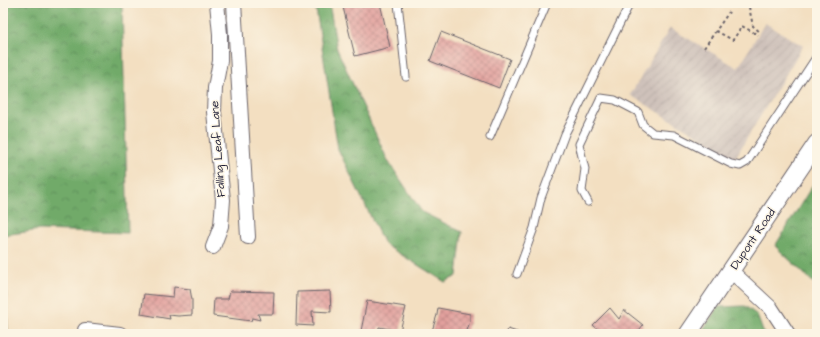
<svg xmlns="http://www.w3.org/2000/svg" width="820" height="337" viewBox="0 0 820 337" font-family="'Architects Daughter',sans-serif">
	<defs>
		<pattern id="industrial-furrows" width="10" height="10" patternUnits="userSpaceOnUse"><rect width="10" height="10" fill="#cec1ba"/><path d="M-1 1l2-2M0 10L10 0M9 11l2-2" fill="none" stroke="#b1a6a1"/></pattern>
		<pattern id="forest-crowns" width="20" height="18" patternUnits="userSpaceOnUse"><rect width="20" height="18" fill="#71aa69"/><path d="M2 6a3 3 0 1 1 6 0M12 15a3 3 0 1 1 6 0" fill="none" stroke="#5c8a58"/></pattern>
		<pattern id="park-crowns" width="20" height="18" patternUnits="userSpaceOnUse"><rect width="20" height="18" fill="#8cc579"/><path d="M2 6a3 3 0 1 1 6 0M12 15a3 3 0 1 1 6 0" fill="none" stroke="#78a96a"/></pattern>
		<pattern id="building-cross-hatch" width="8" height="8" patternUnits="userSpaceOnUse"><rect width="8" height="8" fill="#e2a09d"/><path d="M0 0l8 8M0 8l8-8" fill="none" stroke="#b78281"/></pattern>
	</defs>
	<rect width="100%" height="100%" fill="#fcf5e5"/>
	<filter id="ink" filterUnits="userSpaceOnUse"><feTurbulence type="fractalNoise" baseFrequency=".025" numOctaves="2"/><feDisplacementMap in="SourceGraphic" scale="8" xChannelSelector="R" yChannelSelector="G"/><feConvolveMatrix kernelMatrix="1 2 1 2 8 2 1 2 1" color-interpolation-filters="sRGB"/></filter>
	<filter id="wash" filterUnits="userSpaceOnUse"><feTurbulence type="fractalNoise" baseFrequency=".012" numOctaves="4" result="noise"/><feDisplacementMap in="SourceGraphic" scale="16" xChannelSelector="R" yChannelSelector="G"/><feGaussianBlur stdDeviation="0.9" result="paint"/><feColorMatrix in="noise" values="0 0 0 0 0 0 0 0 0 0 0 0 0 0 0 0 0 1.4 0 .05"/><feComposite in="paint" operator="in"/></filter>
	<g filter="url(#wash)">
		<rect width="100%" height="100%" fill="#f3dfc1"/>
		<path fill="url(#industrial-furrows)" d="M765 23 803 46 735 158 630 95 670 28 738 68Z"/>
		<path fill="url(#forest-crowns)" stroke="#4a6652" d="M3 3H122L128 233 40 230 3 235Z
			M315 3H329L337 49 388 161 422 212 462 232 457 276 445 282 384 244 338 149Z
			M817 178V286L775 246Z
			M745 306 757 315 764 334H700L718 307Z"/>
		<path fill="url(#park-crowns)" stroke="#57745a" d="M3 256H4L8 334H3Z"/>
		<g id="blocks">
			<path fill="url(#building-cross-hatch)" d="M342 3H380L390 47 355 56Z
				M441 32 510 59 499 88 430 61Z
				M174 287 190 289 192 300V315L178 316 169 315 170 319 141 314 144 294 173 297Z
				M230 291 274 292 273 314H258L260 320 252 318 251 321 213 316 214 299H228Z
				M330 291 331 312 312 311 313 326 296 325 297 292Z
				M367 301 406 307 400 331 379 327 378 333 361 331Z
				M438 308 470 314V321L466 334H431L437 315Z
				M610 308 619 319 624 310 643 325 637 333 639 334H603L593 325Z
				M508 329 523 334H506Z"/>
		</g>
	</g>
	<g filter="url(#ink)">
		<use href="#blocks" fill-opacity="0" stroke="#6b646a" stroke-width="1"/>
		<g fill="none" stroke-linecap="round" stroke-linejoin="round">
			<defs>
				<path id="service" d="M398 3 406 77
					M490 137 547 3
					M588 202 582 191 585 169 579 144 601 98 615 100 638 112 643 125 653 133 674 135 731 164 740 166 747 162 817 56
					M517 274 534 228 541 198 565 134 630 3"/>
				<path id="minor" d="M234 3 248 237
					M213 247 221 226 223 200 214 112 215 88 220 61V34L217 3
					M731 271 771 308 788 334
					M85 334V330L120 334"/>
				<path id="tertiary" d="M688 334 817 143"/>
			</defs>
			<use href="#service" stroke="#6b646a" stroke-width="9"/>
			<use href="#minor" stroke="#6b646a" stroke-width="16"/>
			<use href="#tertiary" stroke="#6b646a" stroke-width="19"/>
			<path stroke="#6b646a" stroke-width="2" stroke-dasharray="3 3" stroke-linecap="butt" d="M749 7 753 26 760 32
				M716 31 733 40 742 26 758 35
				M704 48 729 12"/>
			<use href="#service" stroke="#fff" stroke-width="7"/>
			<use href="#minor" stroke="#fff" stroke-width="14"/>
			<use href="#tertiary" stroke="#fff" stroke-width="17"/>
		</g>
	</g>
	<g text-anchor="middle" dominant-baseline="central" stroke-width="3" stroke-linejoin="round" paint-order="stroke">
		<g font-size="12" fill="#22223b" stroke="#fcf5e5">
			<text transform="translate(218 149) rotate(-94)">Falling Leaf Lane</text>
			<text transform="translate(753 239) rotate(-56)">Dupont Road</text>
		</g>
	</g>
	<rect width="820" height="337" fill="none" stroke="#fcf5e5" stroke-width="16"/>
</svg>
